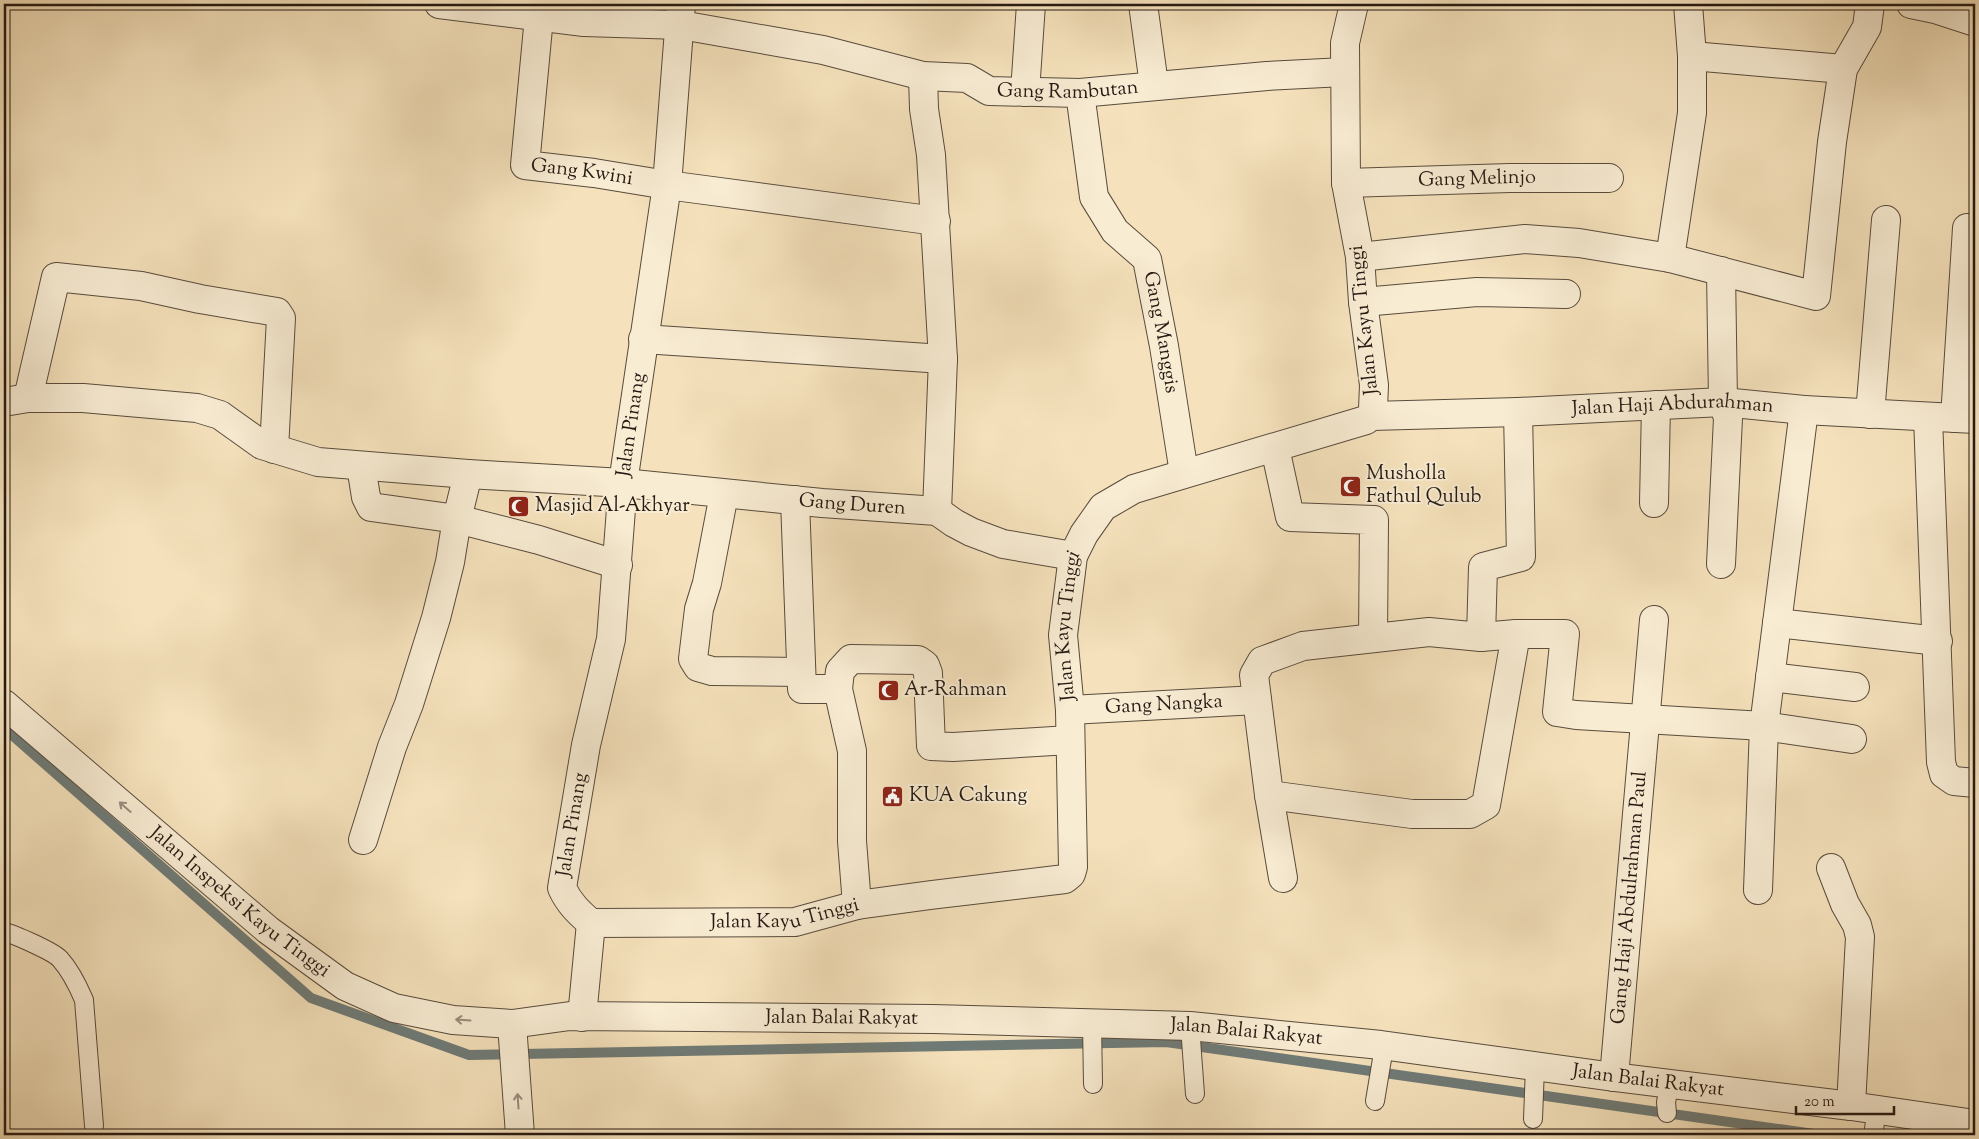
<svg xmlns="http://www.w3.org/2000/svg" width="1979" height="1139" viewBox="0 0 1979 1139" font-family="'Sorts Mill Goudy',serif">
	<rect width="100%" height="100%" fill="#f5e2bc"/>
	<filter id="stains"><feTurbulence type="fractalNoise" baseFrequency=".004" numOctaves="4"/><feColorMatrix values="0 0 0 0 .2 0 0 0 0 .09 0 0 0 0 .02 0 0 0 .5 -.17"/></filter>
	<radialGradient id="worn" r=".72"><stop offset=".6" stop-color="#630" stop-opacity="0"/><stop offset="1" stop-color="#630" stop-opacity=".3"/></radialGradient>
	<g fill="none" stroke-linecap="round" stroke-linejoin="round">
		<path stroke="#6f7b77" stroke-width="10" d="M4 728 311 998 469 1055 1166 1042 1821 1135"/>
		<defs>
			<path id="service" d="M4 932C14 934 54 952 60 959 70 970 78 986 84 1000L94 1126
				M1092 1023 1093 1084
				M1190 1026 1195 1094
				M1375 1101 1382 1059 1381 1045
				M1667 1113 1666 1102 1670 1083
				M1533 1119 1535 1067
				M1873 1135 1877 1110"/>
			<g id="minor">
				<path id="s1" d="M439 4 584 22 681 25 823 50 923 76 967 78 989 91 1080 93 1267 76 1344 72"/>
				<path d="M1143 4 1154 85"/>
				<path d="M1911 4 1935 9 1975 22"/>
				<path id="s2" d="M539 17 525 165 594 173 667 185 936 221"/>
				<path d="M1692 56 1843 69"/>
				<path d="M923 76 924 109 931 155 943 359 937 511"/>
				<path d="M1025 92 1031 4"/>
				<path id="s3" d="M1080 93 1094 197 1115 231 1147 259 1164 346 1184 473"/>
				<path id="s4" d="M1346 183 1510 178H1609"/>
				<path d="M1360 257 1525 239 1579 243 1670 258 1816 296 1832 142 1843 69 1867 27 1870 4"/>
				<path d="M1670 258 1692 113V56L1688 4"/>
				<path d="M1721 271 1723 402 1728 418 1721 564"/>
				<path d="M1363 302 1477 292 1566 294"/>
				<path d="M643 339 943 359"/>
				<path d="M28 398 56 277 141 286 200 299 277 312 281 318 274 449"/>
				<path id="s5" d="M4 402 28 398H83L197 408 220 415 262 445 318 462 468 474 623 483 822 503 937 511 954 523 971 532 1003 544 1073 556"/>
				<path d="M1870 414 1886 220"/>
				<path id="s6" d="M1371 416 1518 412 1723 402 1804 410 1975 419"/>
				<path d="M1928 417 1941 762 1944 774 1954 781 1975 783"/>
				<path d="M1955 418 1967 228"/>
				<path d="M1275 448 1290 517 1374 520 1373 638"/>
				<path d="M361 466 366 497 371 507 457 519 539 540 618 565"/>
				<path d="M724 494 707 583 699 609 693 659 698 667 712 671 801 672"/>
				<path d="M795 500 802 689H838"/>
				<path d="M1654 503 1656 405"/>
				<path d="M1777 623 1938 641"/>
				<path d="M1481 637 1483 567 1521 557 1518 412"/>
				<path d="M1770 677 1855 687"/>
				<path id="s7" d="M1070 710 1257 700"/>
				<path d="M1269 795 1412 814H1470L1486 805 1516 634"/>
				<path d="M363 840 392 747 409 704 436 618 450 562 457 519 468 474"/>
				<path d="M1831 868 1845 904 1857 925 1860 937 1851 1106"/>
				<path d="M1283 878 1269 795 1254 675 1262 661 1303 646 1429 632 1481 637 1516 634H1565L1557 712 1576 715 1764 726 1852 739"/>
				<path d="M1758 890 1764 726 1804 410"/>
				<path d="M857 905 852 841V751L838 689 840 671 851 659 918 660 925 665 928 673 931 746 953 747 1070 740"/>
				<path id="s8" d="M591 923C578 912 569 903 562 888L586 745 611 639 623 483 667 185 681 4"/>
				<path id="s9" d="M1614 1077 1654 620"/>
			</g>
			<g id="tertiary">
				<path id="s10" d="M4 704 268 930 345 986 394 1008 453 1020 512 1024 570 1016 933 1019 1190 1026 1381 1045 1614 1077 1851 1106 1975 1124"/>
				<path id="s11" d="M582 1017 591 923 795 922 857 905 931 895 1065 879 1071 874 1073 867 1070 710 1063 635 1073 556 1084 534 1103 507 1134 489 1366 420 1371 416 1373 409 1374 385 1363 302 1360 257 1346 183 1345 43 1354 4"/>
				<path d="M512 1024 520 1135"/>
			</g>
		</defs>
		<use href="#service" stroke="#594b3d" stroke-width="20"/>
		<use href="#minor" stroke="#594b3d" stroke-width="30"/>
		<use href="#tertiary" stroke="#594b3d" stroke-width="30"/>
		<use href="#service" stroke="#f8ecd3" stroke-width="18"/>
		<use href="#minor" stroke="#f8ecd3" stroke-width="28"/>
		<use href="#tertiary" stroke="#f8ecd3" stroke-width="28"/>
	</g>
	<defs><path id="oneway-shaft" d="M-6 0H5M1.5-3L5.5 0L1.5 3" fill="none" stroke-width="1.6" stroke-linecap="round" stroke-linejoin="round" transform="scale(1.25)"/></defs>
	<g stroke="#998d7d">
		<use href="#oneway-shaft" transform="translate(125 807) rotate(-139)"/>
		<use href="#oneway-shaft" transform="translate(463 1020) rotate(-176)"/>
		<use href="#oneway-shaft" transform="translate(518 1101) rotate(-94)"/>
	</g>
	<defs>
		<symbol id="mosque-square" viewBox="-11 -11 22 22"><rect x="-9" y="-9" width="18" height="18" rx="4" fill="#8f2418" stroke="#f8ecd3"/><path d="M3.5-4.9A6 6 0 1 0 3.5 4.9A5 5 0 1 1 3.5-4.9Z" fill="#fff"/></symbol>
		<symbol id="civic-square" viewBox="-11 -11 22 22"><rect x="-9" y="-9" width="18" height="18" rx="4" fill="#8f2418" stroke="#f8ecd3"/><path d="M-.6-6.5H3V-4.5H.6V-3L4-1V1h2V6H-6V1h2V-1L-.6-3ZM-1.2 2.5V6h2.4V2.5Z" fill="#fff"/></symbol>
	</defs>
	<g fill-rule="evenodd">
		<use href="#mosque-square" x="1338" y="474" width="25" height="25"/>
		<use href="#mosque-square" x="506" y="494" width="25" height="25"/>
		<use href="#mosque-square" x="876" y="678" width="25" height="25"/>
		<use href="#civic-square" x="880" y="784" width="25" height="25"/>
	</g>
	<g text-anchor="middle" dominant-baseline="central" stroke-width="4" stroke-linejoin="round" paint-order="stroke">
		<g font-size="20" fill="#251913" stroke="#f8ecd3">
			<text stroke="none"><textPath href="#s1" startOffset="639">Gang Rambutan</textPath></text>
			<text stroke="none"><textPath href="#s2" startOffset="206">Gang Kwini</textPath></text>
			<text stroke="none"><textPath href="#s4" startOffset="131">Gang Melinjo</textPath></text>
			<text transform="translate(1365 320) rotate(-96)">Jalan Kayu Tinggi</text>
			<text stroke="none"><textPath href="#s3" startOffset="262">Gang Manggis</textPath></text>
			<text stroke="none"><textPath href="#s6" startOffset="302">Jalan Haji Abdurahman</textPath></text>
			<text stroke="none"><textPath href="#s8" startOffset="515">Jalan Pinang</textPath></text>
			<text stroke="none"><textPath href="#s5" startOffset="864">Gang Duren</textPath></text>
			<text stroke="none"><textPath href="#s11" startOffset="829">Jalan Kayu Tinggi</textPath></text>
			<text stroke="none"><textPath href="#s7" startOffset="94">Gang Nangka</textPath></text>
			<text stroke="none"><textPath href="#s8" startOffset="110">Jalan Pinang</textPath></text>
			<text stroke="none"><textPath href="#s9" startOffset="180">Gang Haji Abdulrahman Paul</textPath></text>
			<text stroke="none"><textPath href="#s10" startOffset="308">Jalan Inspeksi Kayu Tinggi</textPath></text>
			<text stroke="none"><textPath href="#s11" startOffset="289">Jalan Kayu Tinggi</textPath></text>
			<text stroke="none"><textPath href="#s10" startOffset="946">Jalan Balai Rakyat</textPath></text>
			<text stroke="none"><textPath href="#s10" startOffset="1351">Jalan Balai Rakyat</textPath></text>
			<text stroke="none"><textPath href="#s10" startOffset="1756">Jalan Balai Rakyat</textPath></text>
		</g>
		<g font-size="20" fill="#251913" stroke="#f8ecd3" text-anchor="start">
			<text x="1366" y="474">Musholla<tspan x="1366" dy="23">Fathul Qulub</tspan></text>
			<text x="535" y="506">Masjid Al-Akhyar</text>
			<text x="904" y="690">Ar-Rahman</text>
			<text x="909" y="796">KUA Cakung</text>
		</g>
	</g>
	<rect width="1979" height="1139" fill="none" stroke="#f5e2bc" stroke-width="20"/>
	<rect x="5" y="5" width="1969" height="1129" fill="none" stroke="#251913" stroke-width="2.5"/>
	<rect x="10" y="10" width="1959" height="1119" fill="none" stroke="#251913"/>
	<path d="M1796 1106v8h98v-8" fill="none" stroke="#251913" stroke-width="2.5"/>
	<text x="1804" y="1106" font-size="15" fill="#251913" stroke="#f8ecd3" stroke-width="4" paint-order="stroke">20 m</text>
	<rect width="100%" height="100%" filter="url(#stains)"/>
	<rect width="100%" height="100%" fill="url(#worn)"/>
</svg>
